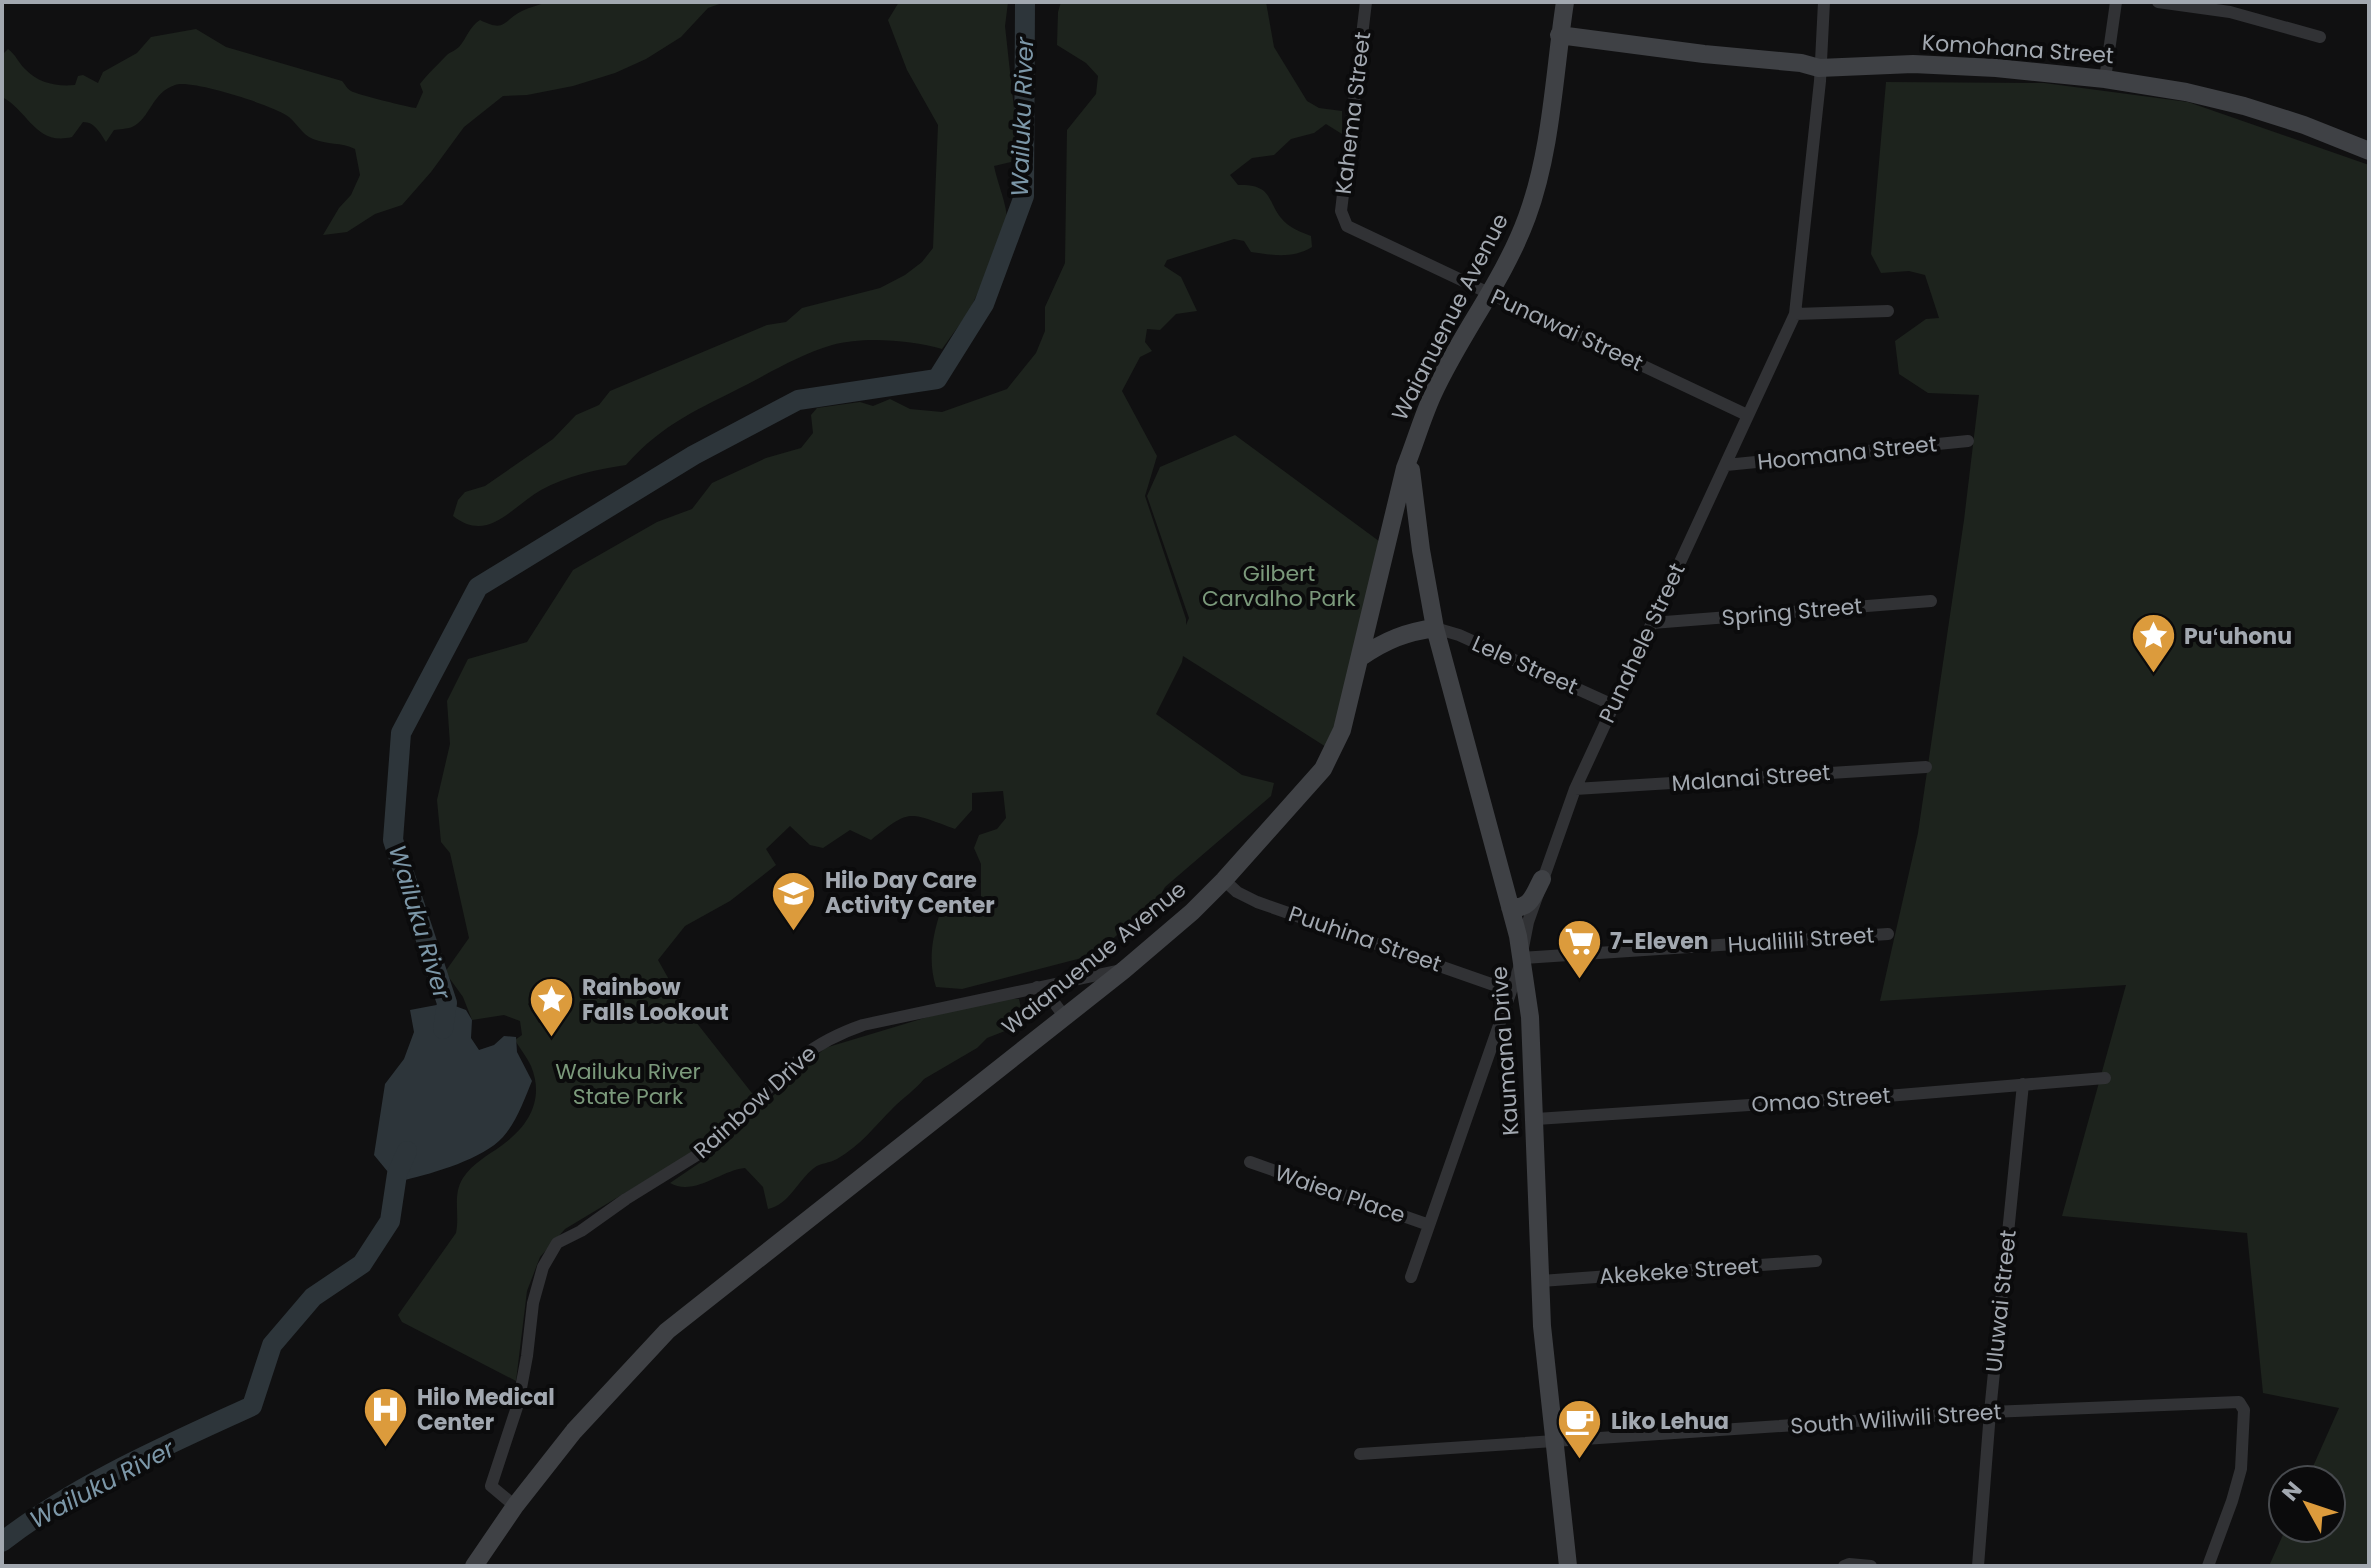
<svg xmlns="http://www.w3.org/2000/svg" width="2371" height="1568" viewBox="0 0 2371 1568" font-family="Poppins,sans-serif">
	<rect width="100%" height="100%" fill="#101011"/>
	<path fill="#1d231d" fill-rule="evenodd" d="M548 2H725L708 8 681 37 646 59 615 73 573 86 527 95 503 96 464 127 431 172 402 205 375 214 347 232 323 235 339 208 351 195 360 175 355 149C341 142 327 145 313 139 302 135 296 121 286 115 271 105 191 79 175 85 151 93 151 118 132 127 127 129 119 129 114 130L106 142C100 133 95 122 83 122L72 137C35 146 29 111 2 97V55L8 49C16 55 18 62 25 69 38 83 57 87 75 85L78 76 83 75 98 83 103 72 137 53 151 37 196 29 226 47 342 81C345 84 347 89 351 91 355 94 412 108 416 108L423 92 420 84C426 76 440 62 448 54 451 52 456 50 459 47 467 38 469 27 480 20 506 33 502 21 522 11 530 7 539 5 548 2Z
		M899 2H1008L1005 26 1016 127 1011 162 994 166C998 186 1009 208 1007 227L970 310 942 349C911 340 864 336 832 345 802 354 776 369 748 384 699 409 663 423 626 465 597 469 567 476 541 490 512 506 489 544 453 516L458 500 465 492 485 486 553 439 576 415 599 405 610 391 767 325 786 322 802 308 880 288 905 275 922 262 933 248 938 125 907 70 888 20Z
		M1061 2H1266L1274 47 1307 101 1319 108 1342 111V134L1326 124 1314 133 1291 139 1274 155 1252 158 1230 175 1238 185C1277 184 1265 205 1287 224 1293 229 1303 233 1311 236L1312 247C1292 259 1273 255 1251 252L1244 241 1234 239 1167 260 1164 266 1181 277 1197 311 1176 314 1160 330 1147 329 1145 342 1152 351 1140 357 1122 391 1157 456 1145 496 1186 619V625L1189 618 1147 496 1160 467 1235 435 1387 547 1334 752 1183 656 1182 662 1156 714 1242 775 1274 783 1271 796 1165 887 1141 929 1119 933 1097 954 962 989 936 987C928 962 932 938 940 913H954L981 897V864L974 848 979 835 997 829 1006 818 1003 791 972 793V810L955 829C908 812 911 808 871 840L850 830 823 848 810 845 790 826 766 849 776 865 730 901 685 926 658 960 685 1008 755 1097 693 1152 565 1229 540 1257 527 1291 516 1381 402 1322 398 1315 456 1233C460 1214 452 1195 463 1178 473 1163 487 1156 501 1146 528 1127 545 1100 531 1066 527 1057 520 1049 515 1040L522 1035 520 1021 504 1015 472 1020 463 997 445 972 469 938 450 853 441 842 437 800 450 744 447 701 468 659 527 642 573 570 657 522 692 509 712 483 766 458 801 448 813 433 811 415 817 408 860 402 873 406 890 399 910 409 942 412 1007 389 1036 353 1045 331V307L1065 263 1067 130 1096 94 1098 76 1086 63 1057 45 1058 12ZM533 1000 550 1010 552 1015 539 1023 528 1004Z
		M1886 82 2044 83 2188 102 2369 165V1566H2269L2286 1528H2331V1480H2307L2339 1408 2263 1393 2247 1233 2062 1216 2126 985 1880 1001 1918 833 1964 520 1979 395 1928 393 1899 374 1895 341 1926 319 1939 318 1925 275 1909 271 1881 273 1871 254Z
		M1010 998 1019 999 1021 1008 1005 1031 987 1038 977 1048 924 1079C915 1090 903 1098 893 1108 875 1126 860 1146 837 1159 830 1163 820 1163 814 1168 798 1180 789 1205 768 1209L763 1187 745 1168C721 1170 694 1197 670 1183L714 1153 731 1134 825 1048 931 1016Z"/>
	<path fill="#2d353a" d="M447 1003 466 1010 472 1020 471 1038 479 1050 494 1045 504 1036 516 1037 517 1052 532 1081C524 1100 517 1121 503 1137 483 1159 434 1173 405 1180L397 1174 388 1172 374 1155 385 1084 404 1059 414 1032 410 1010Z"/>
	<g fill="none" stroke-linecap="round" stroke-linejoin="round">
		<path stroke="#2d353a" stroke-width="20" d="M443 1029 447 1003 393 840 401 733 478 587 694 455 798 400 937 379 984 304 1024 196 1025 2
			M2 1542C76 1484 167 1445 252 1406L272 1345 313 1297 362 1264 390 1221 397 1174 407 1151"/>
		<path stroke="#313235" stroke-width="12" d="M1366 2 1341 211 1347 226 1747 415
			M2158 2 2230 12 2320 37
			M2105 79 2116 2
			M1795 314 1888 311
			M1726 465 1968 441
			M1652 623 1931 601
			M1435 628 1459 635 1613 705
			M1575 789 1926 767
			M1224 880 1237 892 1257 902 1511 991
			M1522 958 1888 934
			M1037 987 1047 993 1064 1016
			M1536 1119 1887 1096 2105 1078
			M1250 1162 1429 1225
			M1411 1277 1519 968 1528 922 1575 789 1795 314 1820 81 1824 2
			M1541 1281 1816 1261
			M1360 1454 1990 1412 2239 1402 2244 1410 2241 1469 2232 1501 2208 1566
			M515 1506 491 1486 518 1404 527 1356 533 1303 543 1267 557 1243 581 1231 626 1199 697 1155 802 1057C821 1042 840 1033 863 1025L1121 970
			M1844 1566 1849 1564 1871 1566
			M1978 1566 1990 1412 2023 1084"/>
		<path stroke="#3f4145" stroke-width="18" d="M1559 35 1704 54 1801 63 1819 68 1913 64 1996 68 2105 79 2186 92 2244 106 2304 125 2369 151
			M1411 470 1421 550 1435 628 1518 936 1530 1017 1542 1326 1568 1566
			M1361 657C1386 640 1406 632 1435 628
			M1510 907C1530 911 1534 894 1542 879
			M474 1566 515 1506 574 1431 667 1331 1124 970 1192 912 1224 880 1323 769 1342 730 1405 468C1415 443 1422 418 1433 394 1461 333 1504 280 1527 217 1552 149 1554 73 1565 2"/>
	</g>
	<defs>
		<symbol id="sight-pin" viewBox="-11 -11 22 30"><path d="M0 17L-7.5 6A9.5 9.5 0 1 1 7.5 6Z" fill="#dc9b3c" stroke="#0b0b0c"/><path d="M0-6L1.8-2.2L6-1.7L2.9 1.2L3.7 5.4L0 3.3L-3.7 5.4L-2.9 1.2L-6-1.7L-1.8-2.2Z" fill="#fff"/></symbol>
		<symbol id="school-pin" viewBox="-11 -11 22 30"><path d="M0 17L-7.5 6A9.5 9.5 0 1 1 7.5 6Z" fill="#dc9b3c" stroke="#0b0b0c"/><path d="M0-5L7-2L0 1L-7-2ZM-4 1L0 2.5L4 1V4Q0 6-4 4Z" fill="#fff"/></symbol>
		<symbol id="supermarket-pin" viewBox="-11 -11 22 30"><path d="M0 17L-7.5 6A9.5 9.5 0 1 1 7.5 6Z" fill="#dc9b3c" stroke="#0b0b0c"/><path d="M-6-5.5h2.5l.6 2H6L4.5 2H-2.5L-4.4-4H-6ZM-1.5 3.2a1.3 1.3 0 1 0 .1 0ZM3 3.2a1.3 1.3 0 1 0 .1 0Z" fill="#fff"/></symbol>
		<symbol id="hospital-pin" viewBox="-11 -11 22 30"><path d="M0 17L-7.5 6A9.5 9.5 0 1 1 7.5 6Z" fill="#dc9b3c" stroke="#0b0b0c"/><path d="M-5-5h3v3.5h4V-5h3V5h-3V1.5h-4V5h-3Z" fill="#fff"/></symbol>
		<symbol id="cafe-pin" viewBox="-11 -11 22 30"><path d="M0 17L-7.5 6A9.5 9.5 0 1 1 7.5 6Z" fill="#dc9b3c" stroke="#0b0b0c"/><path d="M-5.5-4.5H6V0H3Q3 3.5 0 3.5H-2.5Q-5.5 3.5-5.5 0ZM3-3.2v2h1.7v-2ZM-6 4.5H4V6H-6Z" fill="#fff"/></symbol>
	</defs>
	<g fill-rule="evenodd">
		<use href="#sight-pin" x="2128" y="610" width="51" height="69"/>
		<use href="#school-pin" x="768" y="868" width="51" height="69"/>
		<use href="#supermarket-pin" x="1554" y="916" width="51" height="69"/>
		<use href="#sight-pin" x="526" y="974" width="51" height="69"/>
		<use href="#hospital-pin" x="360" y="1384" width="51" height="69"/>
		<use href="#cafe-pin" x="1554" y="1396" width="51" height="69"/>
	</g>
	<g text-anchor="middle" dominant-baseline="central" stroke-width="8" stroke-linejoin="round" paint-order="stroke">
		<g font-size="22" fill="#a2a8b0" stroke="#0b0b0c">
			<text transform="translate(2018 49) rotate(4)">Komohana Street</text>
			<text transform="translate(1353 113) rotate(-83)">Kahema Street</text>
			<text transform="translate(1450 317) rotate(-63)">Waianuenue Avenue</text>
			<text transform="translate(1567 330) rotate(25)">Punawai Street</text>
			<text transform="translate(1847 453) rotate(-6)">Hoomana Street</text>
			<text transform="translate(1792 612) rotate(-5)">Spring Street</text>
			<text transform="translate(1642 643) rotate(-65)">Punahele Street</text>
			<text transform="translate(1525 665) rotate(24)">Lele Street</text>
			<text transform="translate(1751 778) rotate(-4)">Malanai Street</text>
			<text transform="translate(1365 939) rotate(19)">Puuhina Street</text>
			<text transform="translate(1801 940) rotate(-4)">Hualilili Street</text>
			<text transform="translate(1094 958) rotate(-39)">Waianuenue Avenue</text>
			<text transform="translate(1505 1051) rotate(-94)">Kaumana Drive</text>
			<text transform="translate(1821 1100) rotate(-4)">Omao Street</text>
			<text transform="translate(755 1102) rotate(-42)">Rainbow Drive</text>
			<text transform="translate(1340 1194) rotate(19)">Waiea Place</text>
			<text transform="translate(1679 1271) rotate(-4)">Akekeke Street</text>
			<text transform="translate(2001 1301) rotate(-84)">Uluwai Street</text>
			<text transform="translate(1896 1419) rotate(-4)">South Wiliwili Street</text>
		</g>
		<g font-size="22" fill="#7b997b" stroke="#0b0b0c">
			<text x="1279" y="573">Gilbert<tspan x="1279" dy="25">Carvalho Park</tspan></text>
			<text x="628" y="1071">Wailuku River<tspan x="628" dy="25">State Park</tspan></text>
		</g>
		<g font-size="22" font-weight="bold" fill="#a2a8b0" stroke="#0b0b0c" text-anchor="start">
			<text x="2184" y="636">Puʻuhonu</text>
			<text x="825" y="880">Hilo Day Care<tspan x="825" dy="25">Activity Center</tspan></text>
			<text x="1610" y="941">7-Eleven</text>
			<text x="582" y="987">Rainbow<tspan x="582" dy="25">Falls Lookout</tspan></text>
			<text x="417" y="1397">Hilo Medical<tspan x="417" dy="25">Center</tspan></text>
			<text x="1611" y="1421">Liko Lehua</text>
		</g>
		<g font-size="24" font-style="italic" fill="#7c97a8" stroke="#0b0b0c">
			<text transform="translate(1022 117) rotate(-88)">Wailuku River</text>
			<text transform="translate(420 922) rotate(73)">Wailuku River</text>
			<text transform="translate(102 1484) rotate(-28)">Wailuku River</text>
		</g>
	</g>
	<rect width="2371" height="1568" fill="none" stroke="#a2a8b0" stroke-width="8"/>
	<g transform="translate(2307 1504) rotate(310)"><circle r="38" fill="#0b0b0c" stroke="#474a4e" stroke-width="2"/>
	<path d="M0-6L14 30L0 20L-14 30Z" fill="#dc9b3c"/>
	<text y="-12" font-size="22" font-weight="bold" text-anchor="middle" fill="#a2a8b0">N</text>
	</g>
</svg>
